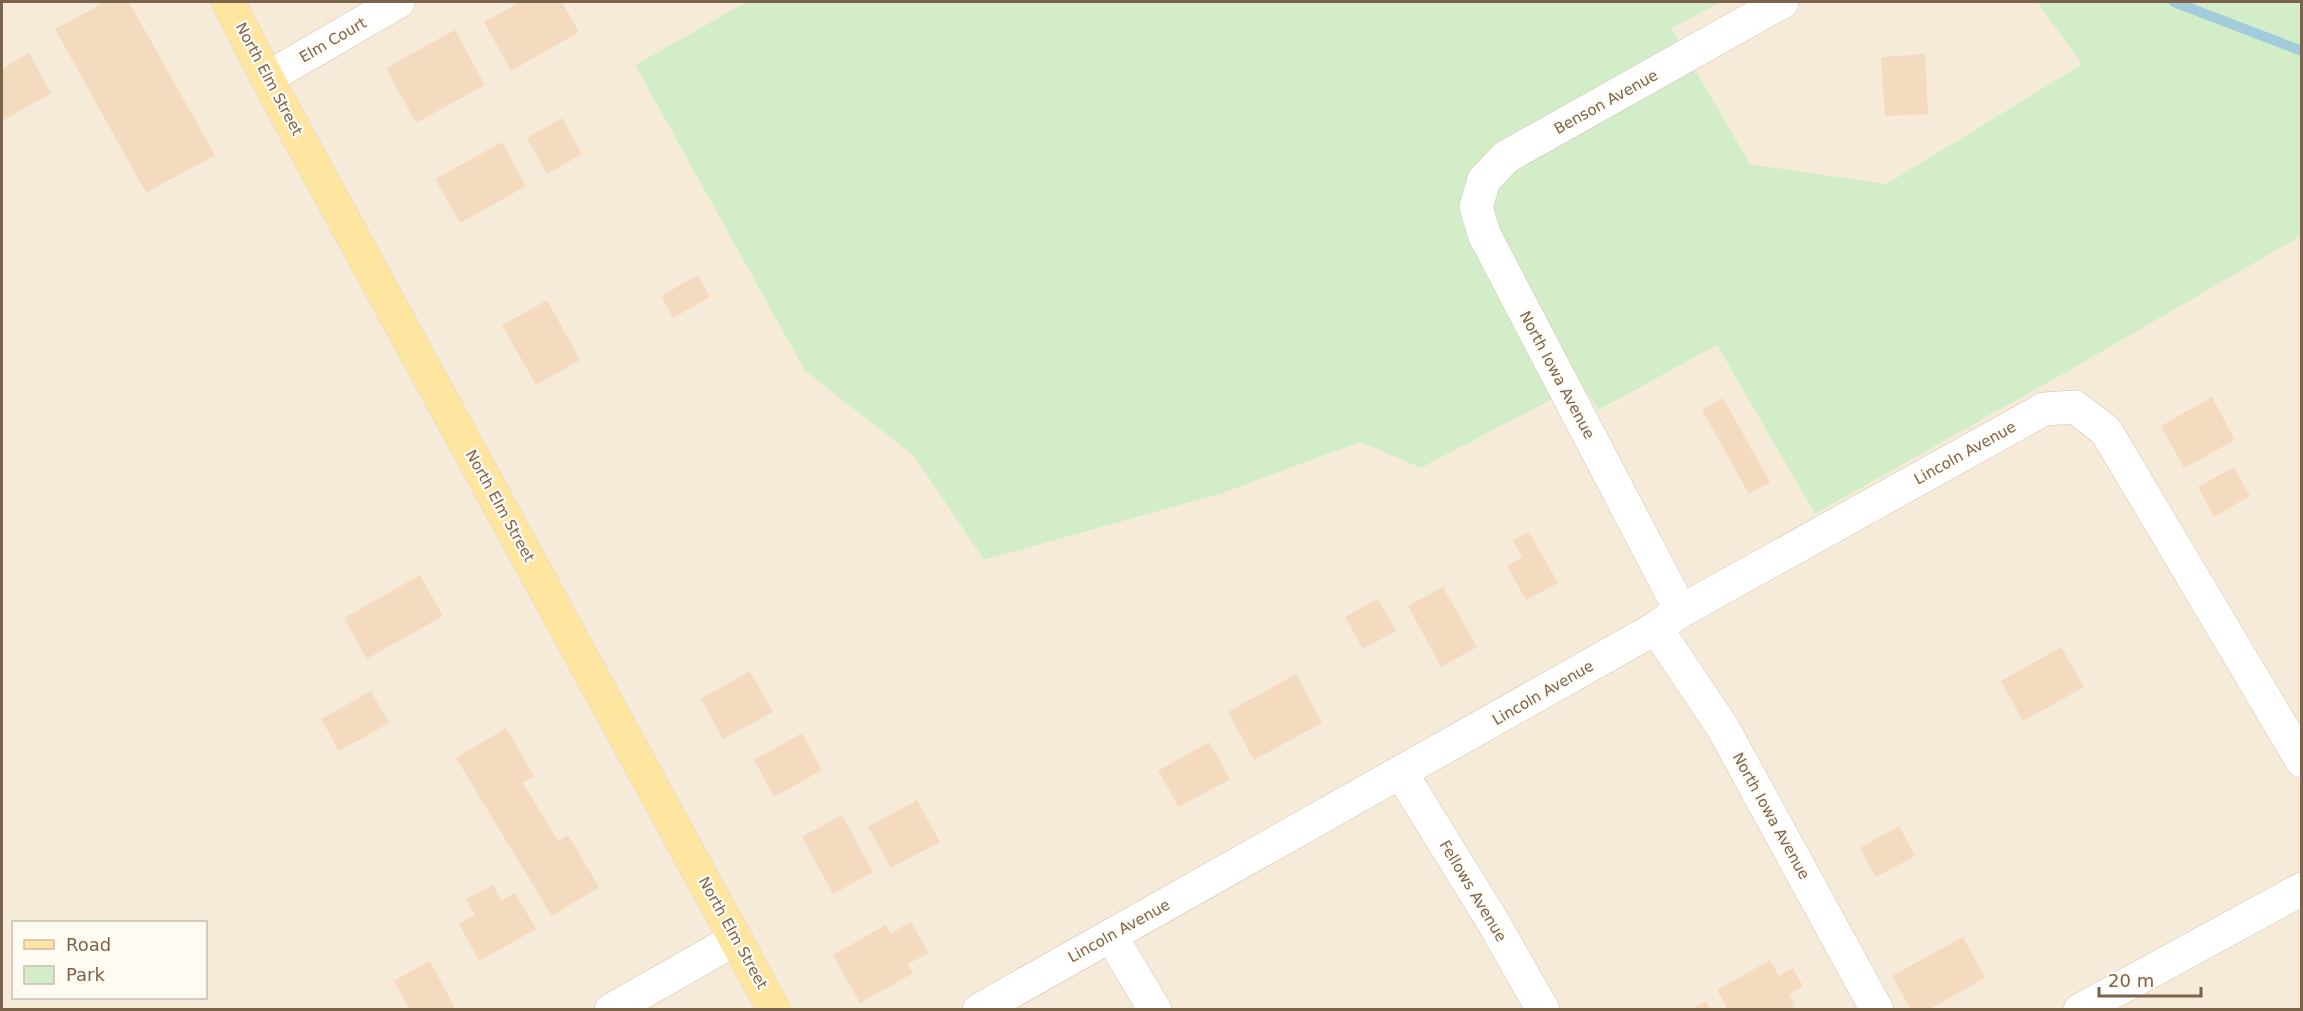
<svg xmlns="http://www.w3.org/2000/svg" width="2303" height="1011" viewBox="0 0 2303 1011" font-family="'DejaVu Sans',sans-serif">
	<rect width="100%" height="100%" fill="#fdf8ea"/>
	<path fill="#f6ebd8" fill-rule="evenodd" d="M2 2H746L635 65 805 371 914 456 984 560 1223 493 1360 442 1421 468 1582 384 1600 410 1717 345 1815 514 2070 370 2301 236V1009H2ZM14 922H206V998H14Z
		M1722 2H2037L2083 63 1886 184 1750 164 1671 28Z"/>
	<path fill="#d2edc7" d="M746 2H1722L1671 28 1750 164 1886 184 2082 64 2037 2H2301V236L2070 370 1815 514 1717 345 1599 410 1581 384 1421 468 1360 442 1223 493 984 560 914 456 805 371 635 65Z"/>
	<g fill="none" stroke-linecap="round" stroke-linejoin="round">
		<path stroke="#a2ccdb" stroke-width="10" d="M2174 2 2302 51"/>
	</g>
	<path fill="#f4dbc0" d="M105 2H129L215 155 146 193 55 29Z
		M520 2H562L579 32 511 71 484 22Z
		M455 30 485 85 416 123 386 68Z
		M29 53 51 93 2 121V69Z
		M1925 54 1928 114 1885 116 1881 57Z
		M562 118 582 154 547 174 527 138Z
		M502 142 526 186 460 223 435 179Z
		M698 275 710 297 673 318 661 296Z
		M547 300 580 360 536 385 502 325Z
		M2212 397 2235 440 2184 468 2161 426Z
		M1723 398 1770 482 1749 494 1702 410Z
		M2234 467 2250 496 2214 517 2198 487Z
		M1529 532 1558 583 1526 600 1507 566 1522 557 1513 541Z
		M420 575 443 616 367 659 344 618Z
		M1443 587 1477 647 1441 667 1408 606Z
		M1378 599 1396 631 1363 649 1345 617Z
		M2061 647 2084 687 2023 721 2001 681Z
		M750 671 773 712 723 739 701 699Z
		M1296 674 1322 723 1254 760 1228 712Z
		M371 691 389 723 339 751 321 719Z
		M506 728 534 776 523 783 558 841 568 835 599 887 552 916 456 758Z
		M802 733 822 770 774 797 754 760Z
		M1209 742 1230 779 1179 807 1158 771Z
		M917 800 940 842 891 868 868 827Z
		M842 815 873 872 833 894 802 837Z
		M1899 826 1915 856 1876 877 1860 848Z
		M493 885 501 900 515 893 536 929 479 961 459 924 475 915 466 899Z
		M911 922 929 953 908 964 913 973 860 1003 833 955 886 925 891 933Z
		M1963 937 1985 978 1928 1010H1911L1892 976Z
		M1770 960 1779 976 1793 968 1803 986 1789 994 1795 1006 1789 1010H1728L1717 990Z
		M430 961 456 1010H410L394 981Z
		M1706 1001 1710 1010H1690Z"/>
	<g fill="none" stroke-linecap="round" stroke-linejoin="round">
		<defs>
			<path id="minor" d="M267 78 398 2
				M1681 611 1484 234 1476 207 1484 180 1506 157 1782 2
				M1656 628 1723 728 1877 1010
				M1401 773 1492 920 1543 1010
				M1111 936 1155 1010
				M611 1010 736 939
				M979 1010 1656 628 1681 611 2044 409 2075 407 2106 431 2302 761
				M2080 1010 2302 889"/>
			<path id="major" d="M228 2 278 99 774 1010"/>
		</defs>
		<use href="#minor" stroke="#d2c2ae" stroke-width="34"/>
		<use href="#major" stroke="#ddd6d0" stroke-width="34"/>
		<use href="#minor" stroke="#fff" stroke-width="33"/>
		<use href="#major" stroke="#fee6a1" stroke-width="33"/>
	</g>
	<g text-anchor="middle" dominant-baseline="central" stroke-width="4.5" stroke-linejoin="round" paint-order="stroke">
		<g font-size="15" fill="#7b624b" stroke="#fffbf2">
			<text transform="translate(333 40) rotate(-30)">Elm Court</text>
			<text transform="translate(269 79) rotate(62)">North Elm Street</text>
			<text transform="translate(1606 102) rotate(-29)">Benson Avenue</text>
			<text transform="translate(1557 375) rotate(62)">North Iowa Avenue</text>
			<text transform="translate(1965 453) rotate(-29)">Lincoln Avenue</text>
			<text transform="translate(500 506) rotate(61)">North Elm Street</text>
			<text transform="translate(1543 693) rotate(-30)">Lincoln Avenue</text>
			<text transform="translate(1771 816) rotate(61)">North Iowa Avenue</text>
			<text transform="translate(1473 891) rotate(59)">Fellows Avenue</text>
			<text transform="translate(1119 931) rotate(-29)">Lincoln Avenue</text>
			<text transform="translate(733 933) rotate(61)">North Elm Street</text>
		</g>
	</g>
	<rect width="2303" height="1011" fill="none" stroke="#7b624b" stroke-width="6"/>
	<rect x="12" y="921" width="195" height="78" fill="#fffbf2" stroke="#cabeaf" stroke-width="1.5"/>
	<rect x="24" y="940" width="30" height="9" fill="#fee6a1" stroke="#cabeaf" stroke-width="1.5"/>
	<text x="66" y="951" font-size="18" fill="#7b624b">Road</text>
	<rect x="24" y="966" width="30" height="18" fill="#d2edc7" stroke="#cabeaf" stroke-width="1.5"/>
	<text x="66" y="981" font-size="18" fill="#7b624b">Park</text>
	<path d="M2099 987v9h102v-9" fill="none" stroke="#7b624b" stroke-width="3"/>
	<text x="2108" y="987" font-size="18" fill="#7b624b" stroke="#fffbf2" stroke-width="4.5" paint-order="stroke">20 m</text>
</svg>
